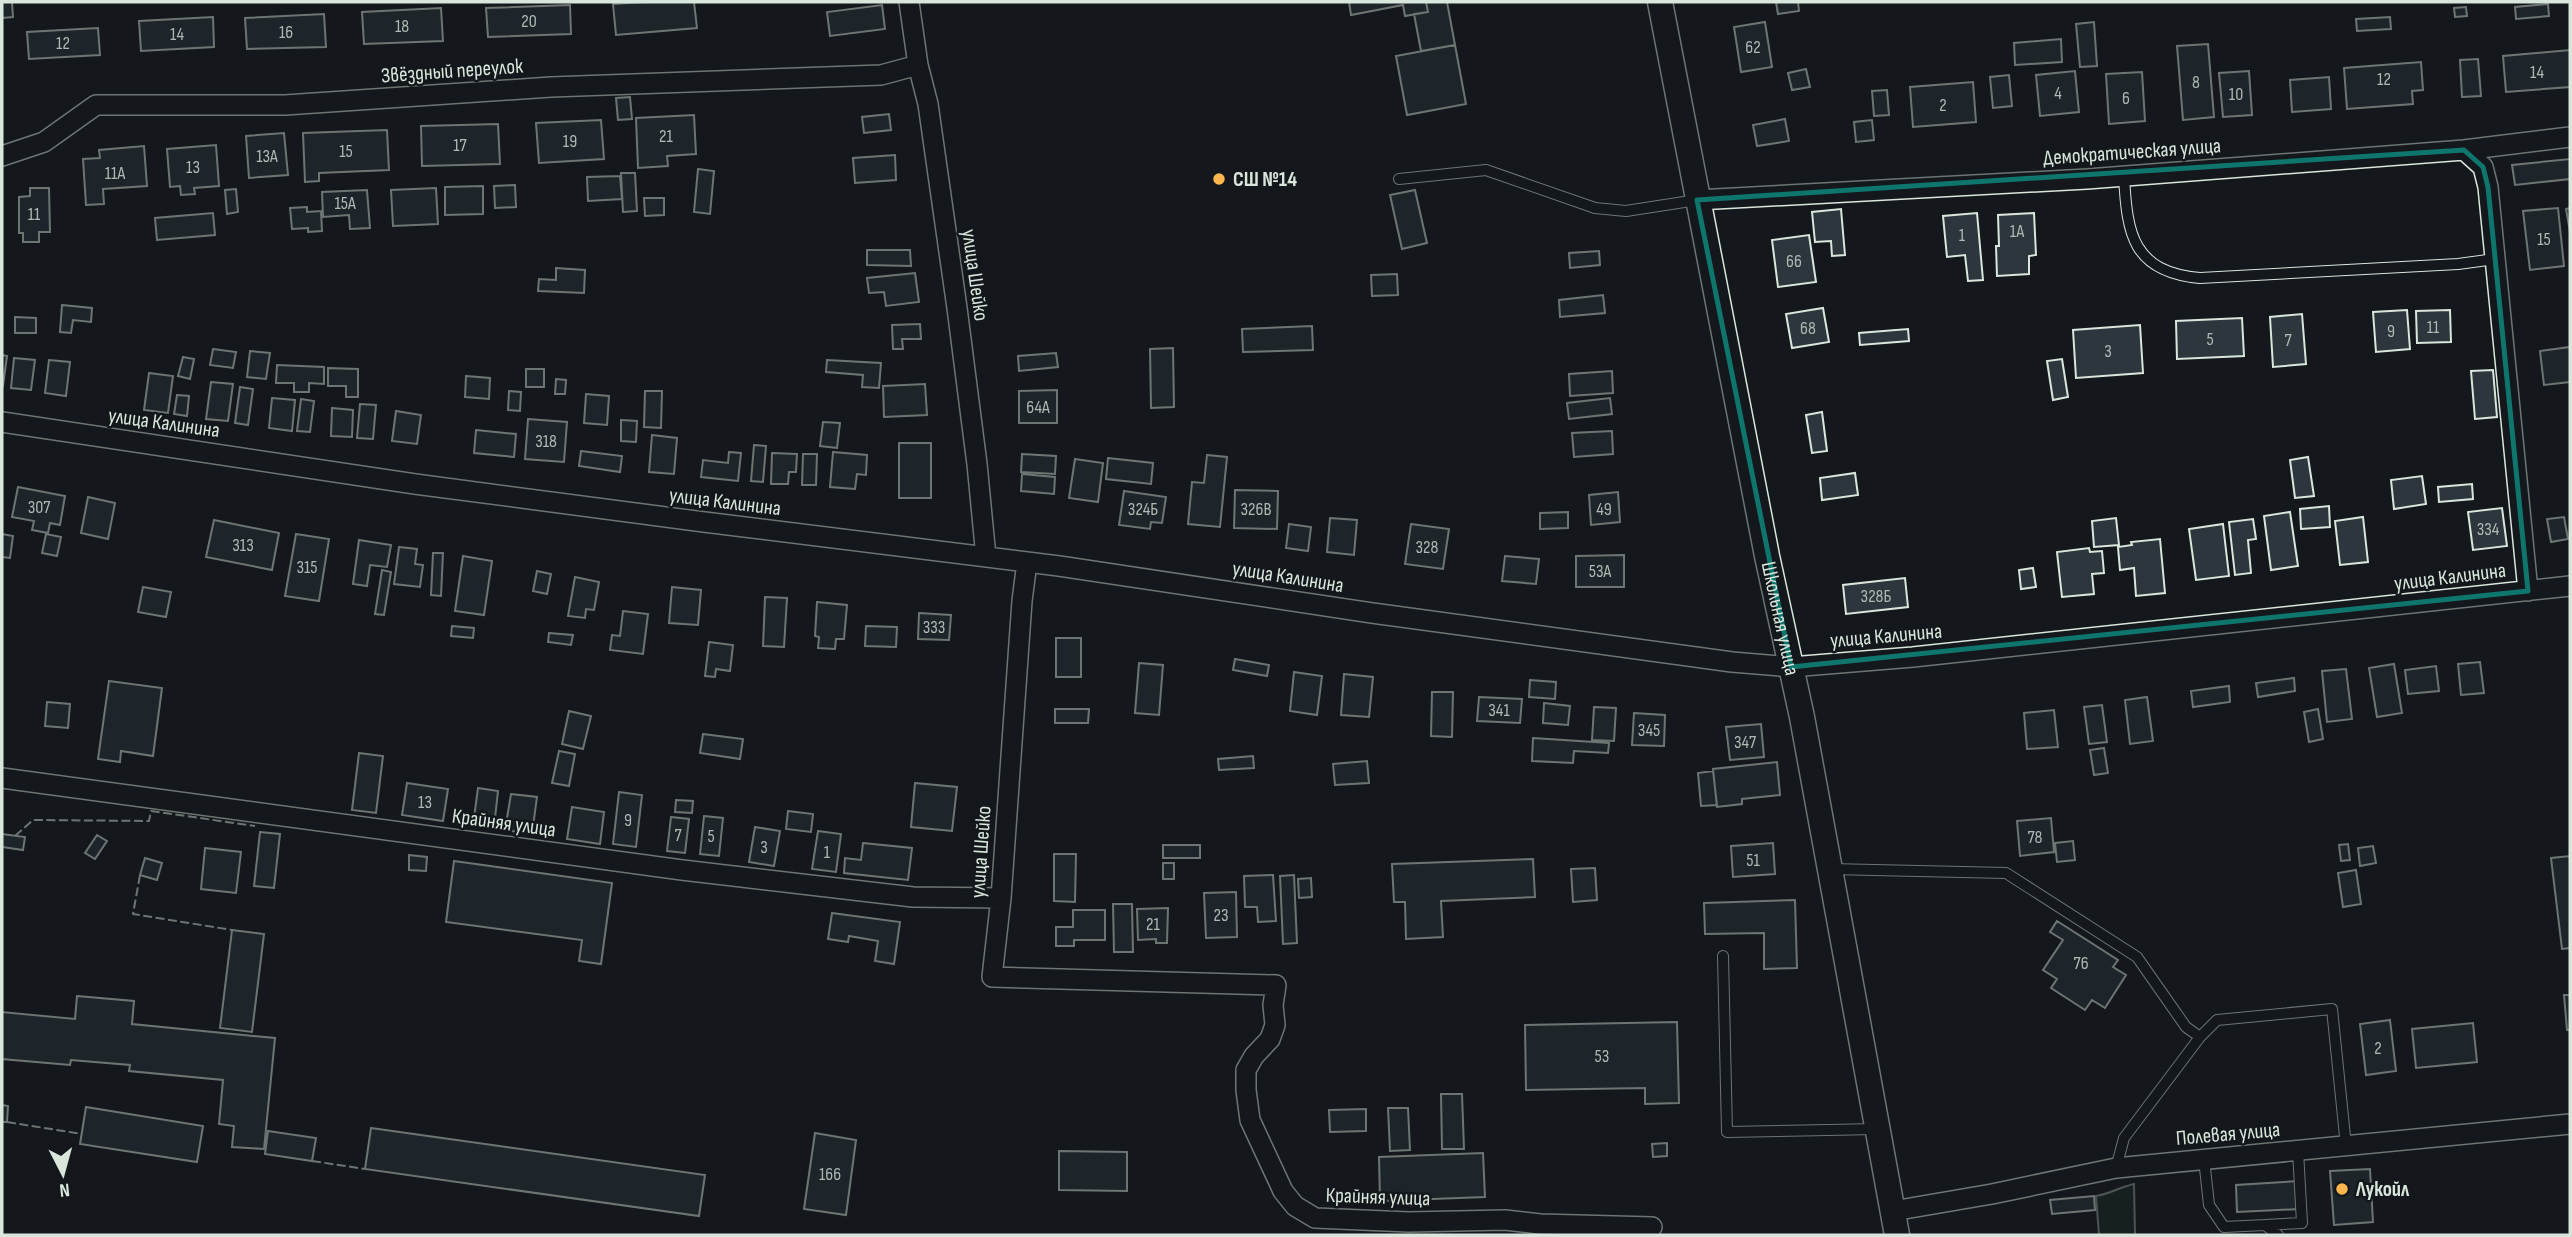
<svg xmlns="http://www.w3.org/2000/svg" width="2572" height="1237" viewBox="0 0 2572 1237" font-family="'Sofia Sans Condensed',sans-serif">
	<rect width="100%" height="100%" fill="#14181c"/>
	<path fill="#1a2d24" stroke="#939e99" stroke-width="2" d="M2134 1184 2135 1235H2099L2096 1196C2110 1194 2120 1187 2134 1184Z"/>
	<path fill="#2c363c" stroke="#d8e6dc" stroke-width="2" d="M2 2H12L13 17 2 18Z
		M644 2H694L697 28 616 35 613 4Z
		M1349 2H1426L1428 12 1405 16 1403 5 1351 15Z
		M1426 2H1447L1455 45 1421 51 1414 14 1428 12Z
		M1776 2H1798L1799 11 1778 14Z
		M2548 4 2549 16 2516 19 2515 7Z
		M570 5 571 34 488 37 486 8Z
		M882 5 885 29 830 36 827 12Z
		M2466 7 2467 16 2455 17 2454 8Z
		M441 8 443 41 364 44 362 12Z
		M324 14 326 47 247 49 245 18Z
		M213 17 214 47 141 51 139 21Z
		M2390 17 2391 29 2357 31 2356 19Z
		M1765 22 1772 67 1741 72 1734 27Z
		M2094 22 2097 66 2080 67 2076 24Z
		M98 28 100 55 29 59 27 32Z
		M2061 39 2062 62 2015 65 2014 43Z
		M2208 44 2214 117 2183 120 2177 46Z
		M1455 45 1466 104 1407 115 1396 56Z
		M2570 50V87L2506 92 2503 56Z
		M2478 59 2481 96 2462 97 2460 60Z
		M2421 62 2423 90 2412 91 2413 104 2347 109 2344 68Z
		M1806 69 1810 87 1792 90 1788 73Z
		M2075 71 2079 112 2040 116 2036 75Z
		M2249 71 2252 115 2223 117 2219 73Z
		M2142 72 2145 121 2109 124 2106 74Z
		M2009 75 2012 106 1993 108 1990 77Z
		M2329 77 2331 109 2292 112 2290 80Z
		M1973 82 1976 122 1913 127 1910 87Z
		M1887 90 1889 115 1874 116 1872 91Z
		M630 97 632 119 618 120 616 98Z
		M889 114 891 130 864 133 862 117Z
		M694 115 696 154 667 156 668 166 638 168 636 118Z
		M1785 119 1789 141 1757 146 1753 125Z
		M601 120 604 159 539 163 536 123Z
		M1872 120 1874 140 1856 142 1854 122Z
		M498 124 500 164 422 166 421 126Z
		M387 130 389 170 319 173V181L305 182 303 133Z
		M284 133 288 175 249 178 246 136Z
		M216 145 219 186 194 188 195 194 181 195 180 186 170 187 167 149Z
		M144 146 147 186 103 189 104 204 86 205 83 159 100 158 99 150Z
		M895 155 896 180 855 183 853 158Z
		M2570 159V179L2515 185 2512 165Z
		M698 169 714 171 710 214 694 212Z
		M621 173H635L637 211 623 212Z
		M620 176 622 199 588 201 587 177Z
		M515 185 516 207 495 208 494 186Z
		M483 186V214L445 215V187Z
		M30 188H49L50 232H39V242H23V233H19V197L30 196Z
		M436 188 438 224 393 226 391 190Z
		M236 189 238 212 227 214 225 190Z
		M367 190 370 228 350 229 349 215 323 217 322 192Z
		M1415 190 1427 243 1402 249 1390 195Z
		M644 198H664V215L645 216Z
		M307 207V212L321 211 322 231 308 232V228L292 229 290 208Z
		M2558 208 2564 266 2530 270 2523 211Z
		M2570 208V232L2566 209Z
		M1841 209 1845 255 1832 256 1831 241 1815 242 1812 212Z
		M213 213 215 235 157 240 155 218Z
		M1977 213 1983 280 1968 281 1965 255 1947 257 1943 216Z
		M2034 213 2036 255 2029 256V274L1997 276 1996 246H1999L1998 215Z
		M1809 235 1816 282 1778 287 1772 240Z
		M867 250H910L911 266 867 265Z
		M1599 251 1600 265 1570 268 1569 253Z
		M556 268 585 270 584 293 538 291 539 279 556 280Z
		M915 273 919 302 886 306 884 292 869 293 867 278Z
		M1397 274 1398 295 1372 296 1371 275Z
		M1603 295 1605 313 1560 317 1559 300Z
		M62 305 92 308 91 322 73 320 71 333 60 332Z
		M1823 308 1829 342 1792 348 1786 314Z
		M2407 310 2410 349 2376 352 2373 312Z
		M2450 310 2451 342 2417 343 2416 311Z
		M2302 314 2306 364 2273 367 2270 317Z
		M15 317 36 318V333H15Z
		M2242 318 2244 356 2177 359 2176 321Z
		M920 324 921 339H902L903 349H893L892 325Z
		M2140 325 2143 373 2076 378 2073 330Z
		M1312 326 1313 350 1243 352 1242 329Z
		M1908 329 1909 341 1860 345 1859 333Z
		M2570 347V382L2544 385 2540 351Z
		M1173 348 1174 407 1151 408 1150 349Z
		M213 349 236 352 233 368 210 365Z
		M250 351 270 353 266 379 247 377Z
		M1056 353 1058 367 1019 371 1018 356Z
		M2 355 7 356 3 386H2Z
		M183 357 194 359 190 379 178 376Z
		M14 358 35 360 31 390 11 388Z
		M2062 359 2068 397 2053 400 2047 361Z
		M49 360 70 362 66 396 45 393Z
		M827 360 881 363 879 388 862 387 863 375 826 372Z
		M277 365 324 367V384L309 383V392H294V383H276Z
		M328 368 358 369V397H346V386H328Z
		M526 369H544V387H526Z
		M2493 370 2497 417 2475 419 2471 371Z
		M1612 371 1613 393 1570 396 1569 374Z
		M149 373 173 376 168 413 144 410Z
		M466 376 490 378 489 399 465 397Z
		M556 379 566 380 565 394H555Z
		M211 382 233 384 228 421 206 419Z
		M925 384 927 415 884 417 883 386Z
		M240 387 253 389 248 425 235 423Z
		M1057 390V423H1019V391Z
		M509 391 521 392 520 411 508 410Z
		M645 391H662L661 428 644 427Z
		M586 394 609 396 607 425 584 423Z
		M177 395 189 396 187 416 174 414Z
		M272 398 295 400 292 431 269 428Z
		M1610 398 1612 414 1569 419 1567 403Z
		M301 399 314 401 310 432 297 431Z
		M360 404 376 405 373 439 357 438Z
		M332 408 353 410 352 437 331 436Z
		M396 411 421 415 417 444 392 441Z
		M1822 412 1827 451 1812 453 1806 415Z
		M528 419 567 422 564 462 525 459Z
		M621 420 637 421 636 442 621 441Z
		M823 422 840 423 837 448 820 446Z
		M476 430 516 434 514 457 474 453Z
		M1612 431 1613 454 1574 457 1572 433Z
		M652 435 677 438 674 474 649 472Z
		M899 443H931V498H899Z
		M754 445 766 446 763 482 751 481Z
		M581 451 622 456 620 472 579 466Z
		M729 452 741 453 738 481 701 477 703 460 728 463Z
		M833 452 867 455 866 475 857 474 855 489 830 487Z
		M772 453 797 454 796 472H789L788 484H771Z
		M803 454H817L816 485H802Z
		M1022 454 1056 456 1055 474 1021 472Z
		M1207 455 1227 457 1220 527 1188 524 1192 482 1204 483Z
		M2308 457 2314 496 2295 498 2290 460Z
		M1108 458 1153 463 1151 484 1106 479Z
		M1075 459 1103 463 1098 502 1069 498Z
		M1855 473 1858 495 1822 500 1820 478Z
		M1022 474 1055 477 1054 494 1021 491Z
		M2422 476 2426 504 2394 509 2391 480Z
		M2472 484 2473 499 2439 502 2438 487Z
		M18 487 65 496 60 525 50 523 48 533 32 530 34 521 12 517Z
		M1235 490 1278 491 1277 529 1234 528Z
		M1124 491 1166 497 1162 523 1151 522 1150 529 1119 525Z
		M1618 492 1620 522 1591 525 1589 495Z
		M88 497 115 503 108 539 81 533Z
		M2329 506 2330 527 2301 529 2300 509Z
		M2502 508 2507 546 2473 550 2468 512Z
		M1568 512V528L1540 529V513Z
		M2290 512 2298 566 2271 570 2264 516Z
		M2363 517 2368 562 2340 565 2335 521Z
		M2564 517 2568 539 2551 542 2547 519Z
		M1330 518 1357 520 1354 555 1327 552Z
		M2116 518 2119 545 2094 547 2092 521Z
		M2253 519 2256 539 2248 540 2251 573 2235 575 2229 522Z
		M214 520 279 533 272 570 206 557Z
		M1289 524 1311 527 1308 551 1286 548Z
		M1411 524 1449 529 1443 569 1405 564Z
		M2223 524 2229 576 2196 580 2189 529Z
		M2 534 13 536 10 558 2 557Z
		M46 534 61 537 57 556 42 553Z
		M296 534 329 539 319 601 285 596Z
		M2160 539 2165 593 2136 596 2134 568 2120 570 2118 547 2132 545 2131 542Z
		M359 540 391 545 387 567 370 565 367 586 353 584Z
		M399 547 417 549 415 564 423 565 420 587 394 584Z
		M2089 548 2090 552 2102 551 2104 573 2092 574 2094 594 2062 597 2057 552Z
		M433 553H443L441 596 431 595Z
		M1624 555V587H1576V556Z
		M463 556 492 561 484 615 455 611Z
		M1505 556 1539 559 1536 584 1502 581Z
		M2033 568 2036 587 2021 589 2019 570Z
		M382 570 391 572 384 615 375 614Z
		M537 571 551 574 547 594 533 591Z
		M575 577 599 582 594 610 586 609 585 618 568 616Z
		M1905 578 1908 607 1846 614 1843 585Z
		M143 587 171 592 166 617 138 612Z
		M672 587 701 590 698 625 669 623Z
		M765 597 787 598 784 647 763 646Z
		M817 602 847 605 844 639H836L835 649 818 648 819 637 815 636Z
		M623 611 648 614 643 654 610 650 612 635 620 636Z
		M919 613 951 615 949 640 918 639Z
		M452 626 474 628 473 638 451 636Z
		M866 626 897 627 896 647 865 646Z
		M549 633 573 635 571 645 548 642Z
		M1056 638H1081V677H1056Z
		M709 642 733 645 730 671 716 669 715 677 705 676Z
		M1235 659 1269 665 1267 676 1233 670Z
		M2480 662 2484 693 2461 695 2458 664Z
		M1139 663 1163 665 1159 715 1135 713Z
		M2394 664 2402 713 2377 717 2369 668Z
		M2436 666 2439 691 2408 694 2405 670Z
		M2346 669 2352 719 2327 722 2322 671Z
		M1294 672 1322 676 1317 715 1290 711Z
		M1344 674 1373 677 1369 717 1341 715Z
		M2294 678 2295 691 2258 697 2256 683Z
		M1530 680 1556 682 1555 699 1529 697Z
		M109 681 162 688 153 756 121 751 120 762 98 759Z
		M2229 686 2230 702 2193 707 2191 691Z
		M1432 692H1453L1452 737 1431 736Z
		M1479 697 1522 699 1520 723 1477 721Z
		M2147 697 2153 741 2130 744 2125 700Z
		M47 702 70 704 68 728 45 726Z
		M1544 703 1570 706 1568 725 1543 723Z
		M2102 705 2107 742 2089 744 2084 707Z
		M1594 707 1616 708 1614 741 1592 740Z
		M1055 709H1089L1088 723H1055Z
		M2318 709 2323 739 2309 742 2304 712Z
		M2054 710 2058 747 2027 749 2024 713Z
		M569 711 591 716 583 749 562 744Z
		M1634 713 1665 715 1664 746 1632 745Z
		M1761 724 1764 757 1730 760 1726 727Z
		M703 734 743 739 740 759 700 753Z
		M1533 738 1609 743 1608 753 1574 751 1573 763 1532 761Z
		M2104 748 2108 773 2094 775 2090 750Z
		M559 751 575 754 569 786 552 783Z
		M359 753 383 756 376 813 352 810Z
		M1253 756 1254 768 1219 770 1218 759Z
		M1367 761 1369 783 1335 785 1333 764Z
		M1777 762 1780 795 1742 799V804L1717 807 1713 769Z
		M1713 771 1717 805 1701 806 1698 773Z
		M407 783 448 789 443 821 402 815Z
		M915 783 957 787 952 831 911 827Z
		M478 788 498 791 494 827 473 825Z
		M619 792 642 795 636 847 613 844Z
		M511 794 537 797 532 834 505 830Z
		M676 800 693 801 692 813 675 812Z
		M572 807 604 812 600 844 567 839Z
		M788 811 813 814 811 832 786 829Z
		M704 816 723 818 719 856 700 854Z
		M671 817 689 819 685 853 667 851Z
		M2051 818 2054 852 2020 856 2017 821Z
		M755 827 780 831 774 866 749 862Z
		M818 831 841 834 836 872 812 869Z
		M260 832 280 834 274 888 254 886Z
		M2 834 25 837 23 850 2 847Z
		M97 835 107 841 95 859 85 853Z
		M2073 841 2075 860 2057 862 2055 843Z
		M863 843 912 848 908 880 844 873 845 858 861 860Z
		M1773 843 1775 874 1733 877 1731 846Z
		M2348 844 2350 860 2341 861 2339 845Z
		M1163 845H1200V858H1163Z
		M2373 846 2376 863 2360 866 2358 848Z
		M205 848 241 852 236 893 201 889Z
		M1054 854H1076L1075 902 1054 901Z
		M409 855 427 857 426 871 409 870Z
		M2570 856V948L2562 949 2551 858Z
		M145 858 162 863 157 880 140 875Z
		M1533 859 1535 897 1441 901 1443 937 1406 939 1405 902H1394L1392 864Z
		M454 861 612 883 601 964 579 961 582 940 446 922Z
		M1163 863H1174V879H1163Z
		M1595 868 1597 900 1573 902 1571 869Z
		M2356 870 2361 904 2343 907 2338 873Z
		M1273 875 1276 921 1258 922 1257 907H1245L1244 876Z
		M1294 875 1297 943 1283 944 1280 876Z
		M1311 878 1312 897 1299 898 1298 879Z
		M1236 892 1237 937 1206 938 1204 893Z
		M1795 900 1797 968 1764 969V933L1705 934 1704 903Z
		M1113 904H1132L1133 952H1114Z
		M1168 908 1167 943H1156V939L1138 940 1137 909Z
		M1073 910H1105V940H1074V946H1056V927H1073Z
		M832 913 900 922 894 964 875 961 878 941 849 936 848 942 828 939Z
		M2057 921 2118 960 2113 967 2126 975 2105 1008 2092 1000 2085 1010 2051 988 2057 979 2043 970 2063 940 2050 932Z
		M232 930 264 934 252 1032 220 1028Z
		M2564 995H2570V1030H2567Z
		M77 996 134 1001 132 1024 275 1038 264 1149 232 1147 234 1126 219 1124 223 1080 129 1071 130 1065 71 1060 70 1065 2 1059V1012L75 1019Z
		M2390 1020 2396 1071 2366 1075 2360 1024Z
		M1677 1022 1679 1103 1645 1104V1088L1526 1090 1525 1025Z
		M2473 1023 2477 1062 2416 1068 2412 1029Z
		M1441 1094H1462L1464 1149H1442Z
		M2 1105 8 1106 7 1122H2Z
		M86 1107 203 1126 197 1162 80 1144Z
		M1388 1108H1408L1410 1150 1390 1151Z
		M1366 1109V1131L1330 1132 1329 1110Z
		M371 1128 705 1175 699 1216 365 1169Z
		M268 1131 316 1138 312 1161 265 1154Z
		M815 1133 856 1140 846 1215 804 1209Z
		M1667 1143V1156L1653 1157 1652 1144Z
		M1059 1151 1127 1152V1191L1059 1190Z
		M1483 1153 1485 1197 1380 1201 1379 1157Z
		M2370 1169 2373 1222 2334 1225 2330 1171Z
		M2299 1181 2300 1209 2237 1212 2236 1185Z
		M2094 1196 2095 1210 2052 1214 2050 1200Z"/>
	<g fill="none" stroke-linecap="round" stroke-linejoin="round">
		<defs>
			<path id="service" d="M2124 176C2127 235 2133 272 2200 278L2458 264 2495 259
				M1399 179 1486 170 1595 208 1626 211 1697 200
				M1830 869 2006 873 2137 957 2186 1027 2200 1037 2124 1138 2116 1168
				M1723 956 1727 1132 1877 1129
				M2200 1037 2217 1020 2332 1009 2346 1146
				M2204 1159 2209 1205 2224 1227 2265 1225 2278 1235
				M2265 1225 2302 1223 2298 1151"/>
			<path id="minor" d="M909 2 918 65 928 104 957 308 977 464 986 557
				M2464 150 2483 167 2488 187 2528 591
				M2 156 44 142 96 105H285L551 87 881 75 918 65
				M1697 200 2087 179 2464 150 2570 137
				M2 422 415 484 704 522 1059 566 1372 613 1732 662 1791 667 1913 657 2570 586
				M1027 562 1022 601 1001 898 992 977 1276 985 1273 1005 1275 1025 1270 1039 1254 1056 1246 1070V1090L1250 1120 1283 1191 1295 1206 1315 1218 1409 1222 1505 1220 1540 1224 1652 1227
				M2 778 682 870 913 897 1001 898
				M1893 1211 1992 1194 2116 1168 2570 1124"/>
			<g id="tertiary">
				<path id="s1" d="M1660 2 1767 556 1802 717 1897 1235"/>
			</g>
		</defs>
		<use href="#service" stroke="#d8e6dc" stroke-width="12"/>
		<use href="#minor" stroke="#d8e6dc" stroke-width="22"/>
		<use href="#tertiary" stroke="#d8e6dc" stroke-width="27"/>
		<use href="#service" stroke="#14181c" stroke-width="10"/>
		<use href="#minor" stroke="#14181c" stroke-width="19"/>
		<use href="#tertiary" stroke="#14181c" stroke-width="24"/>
		<path stroke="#d8e6dc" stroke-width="2" stroke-dasharray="9 3.5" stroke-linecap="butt" d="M15 836 33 820 149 821 151 811 255 826
			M140 875 133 914 232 930
			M7 1122 82 1134
			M312 1161 365 1169"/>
	</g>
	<path d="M0 0H2572V1237H0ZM2464 150 2483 167 2488 187 2528 591 1791 667 1697 200Z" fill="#14181c" fill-opacity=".55" fill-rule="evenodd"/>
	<path fill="none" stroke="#0f766e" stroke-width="5" stroke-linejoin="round" d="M2464 150 2483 167 2488 187 2528 591 1791 667 1697 200Z"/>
	<g fill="#ffb74d" stroke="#14181c" stroke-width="2.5">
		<circle cx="1219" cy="179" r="7"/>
		<circle cx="2342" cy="1189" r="7"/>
	</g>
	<g text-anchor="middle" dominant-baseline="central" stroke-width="5" stroke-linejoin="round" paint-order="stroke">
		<g font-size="18" fill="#adbab4">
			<text x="529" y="21">20</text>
			<text x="402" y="26">18</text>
			<text x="286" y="32">16</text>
			<text x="177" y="34">14</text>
			<text x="63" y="43">12</text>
			<text x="1753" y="47">62</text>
			<text x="2537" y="72">14</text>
			<text x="2384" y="79">12</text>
			<text x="2196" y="82">8</text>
			<text x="2058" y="93">4</text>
			<text x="2236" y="94">10</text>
			<text x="2126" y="98">6</text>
			<text x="1943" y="105">2</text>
			<text x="666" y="136">21</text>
			<text x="570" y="141">19</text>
			<text x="460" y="145">17</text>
			<text x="346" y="151">15</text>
			<text x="267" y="156">13А</text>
			<text x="193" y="167">13</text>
			<text x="115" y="173">11А</text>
			<text x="345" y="203">15А</text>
			<text x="34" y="214">11</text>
			<text x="2017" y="231">1А</text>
			<text x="1962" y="235">1</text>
			<text x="2544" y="239">15</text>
			<text x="1794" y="261">66</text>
			<text x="2433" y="327">11</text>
			<text x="1808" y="328">68</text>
			<text x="2391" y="331">9</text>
			<text x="2210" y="339">5</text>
			<text x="2288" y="340">7</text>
			<text x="2108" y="351">3</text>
			<text x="1038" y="407">64А</text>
			<text x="546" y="441">318</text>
			<text x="39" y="507">307</text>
			<text x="1143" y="509">324Б</text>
			<text x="1256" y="509">326В</text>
			<text x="1604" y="509">49</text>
			<text x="2488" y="529">334</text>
			<text x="243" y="545">313</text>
			<text x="1427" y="547">328</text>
			<text x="307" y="567">315</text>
			<text x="1600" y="571">53А</text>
			<text x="1876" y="596">328Б</text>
			<text x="934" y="627">333</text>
			<text x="1499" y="710">341</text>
			<text x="1649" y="730">345</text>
			<text x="1745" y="742">347</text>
			<text x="425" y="802">13</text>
			<text x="628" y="820">9</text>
			<text x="678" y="835">7</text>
			<text x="711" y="836">5</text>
			<text x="2035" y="837">78</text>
			<text x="764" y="847">3</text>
			<text x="827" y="852">1</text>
			<text x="1753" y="860">51</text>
			<text x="1221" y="915">23</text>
			<text x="1153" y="924">21</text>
			<text x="2081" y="963">76</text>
			<text x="2378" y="1048">2</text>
			<text x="1602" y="1056">53</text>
			<text x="830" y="1174">166</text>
		</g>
		<g font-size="21" fill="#d8e6dc" stroke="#14181c">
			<text transform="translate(452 71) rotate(-4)">Звёздный переулок</text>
			<text transform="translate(2132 152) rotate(-4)">Демократическая улица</text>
			<text transform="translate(975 275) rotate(82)">улица Шейко</text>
			<text transform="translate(164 423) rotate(8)">улица Калинина</text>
			<text transform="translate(725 502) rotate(7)">улица Калинина</text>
			<text transform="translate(1288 577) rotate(9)">улица Калинина</text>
			<text transform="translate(2450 577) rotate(-7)">улица Калинина</text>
			<text stroke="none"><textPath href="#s1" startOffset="628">Школьная улица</textPath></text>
			<text transform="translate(1886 636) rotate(-5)">улица Калинина</text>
			<text transform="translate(504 823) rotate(8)">Крайняя улица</text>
			<text transform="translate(981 852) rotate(-86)">улица Шейко</text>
			<text transform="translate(2228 1134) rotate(-5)">Полевая улица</text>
			<text transform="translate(1378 1197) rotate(2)">Крайняя улица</text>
		</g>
		<g font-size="21" font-weight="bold" fill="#d8e6dc" stroke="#14181c" text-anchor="start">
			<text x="1233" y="179">СШ №14</text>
			<text x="2356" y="1189">Лукойл</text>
		</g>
	</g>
	<rect width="2572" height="1237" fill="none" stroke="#d8e6dc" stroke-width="7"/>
	<g transform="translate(63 1174) rotate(174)" stroke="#14181c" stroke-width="5" paint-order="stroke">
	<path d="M0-5L12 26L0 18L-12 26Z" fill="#d8e6dc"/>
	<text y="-10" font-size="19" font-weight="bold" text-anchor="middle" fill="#d8e6dc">N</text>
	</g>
</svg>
